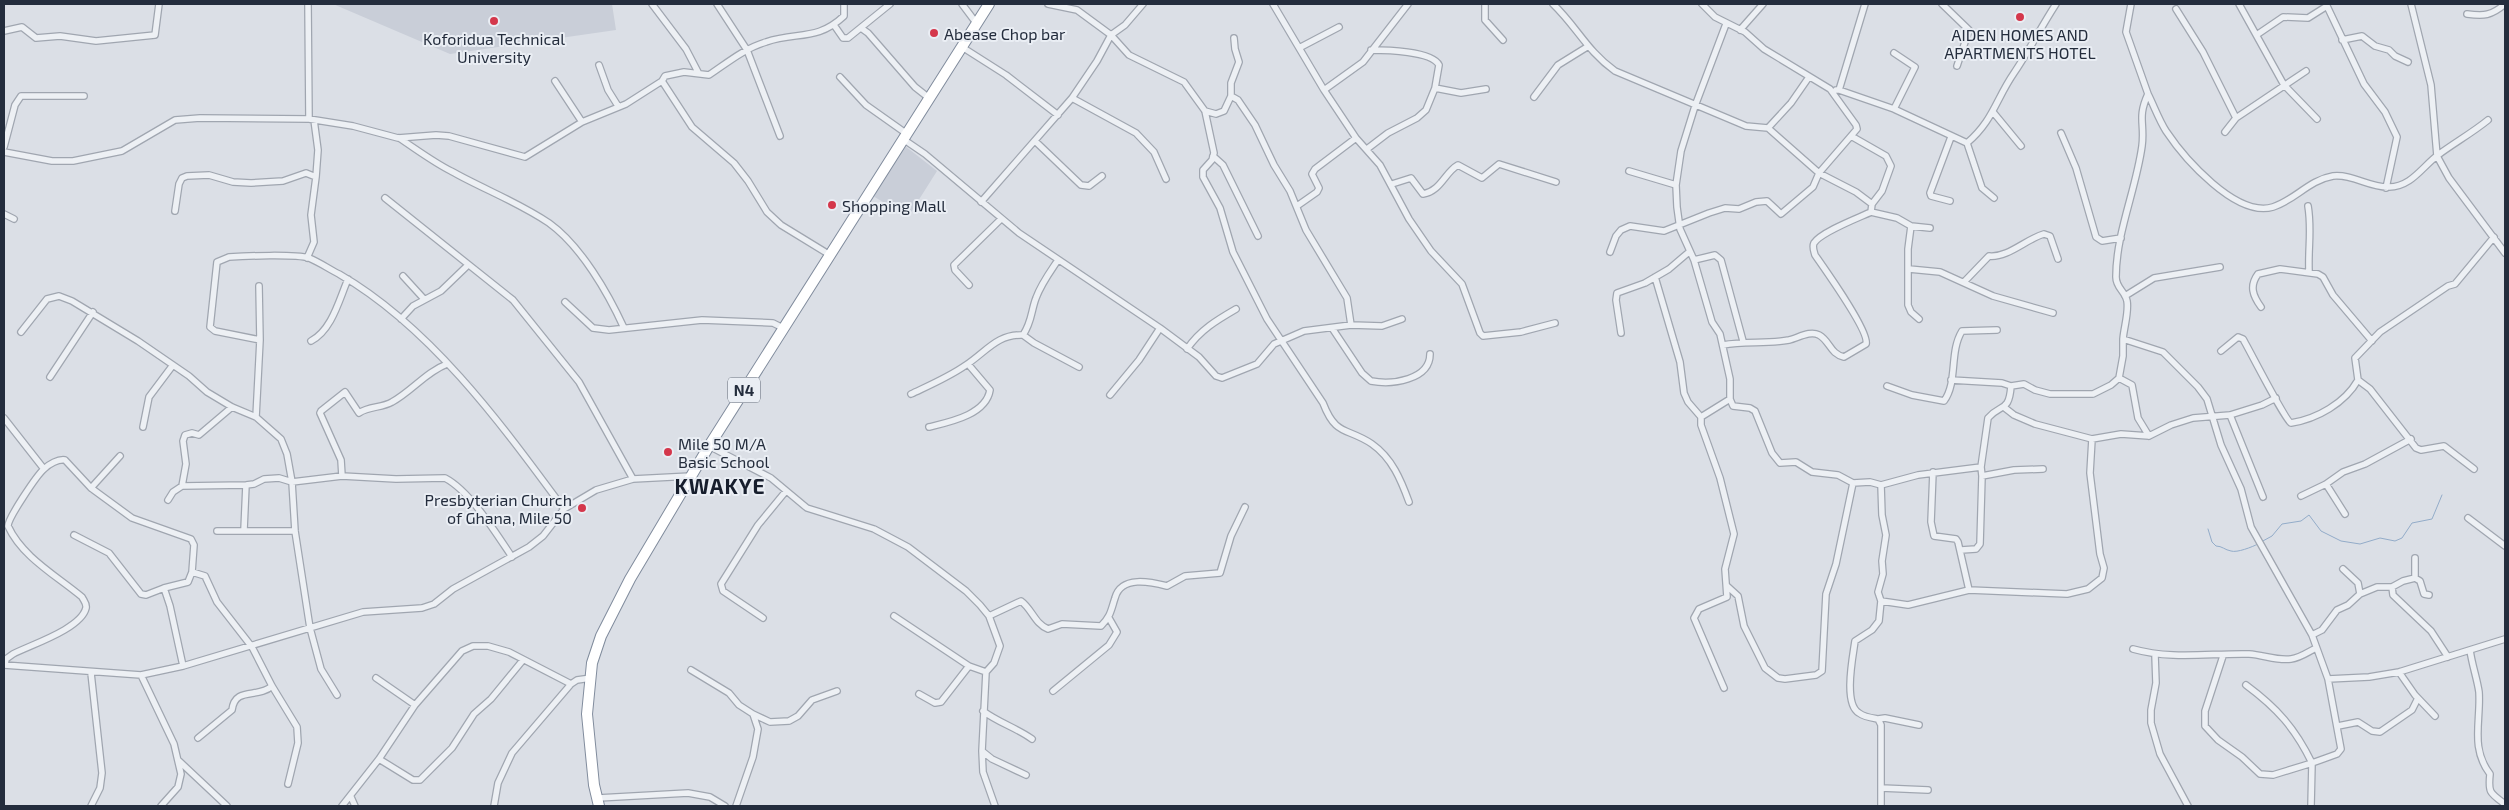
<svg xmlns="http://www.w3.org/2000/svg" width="2509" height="810" viewBox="0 0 2509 810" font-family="'Exo 2',sans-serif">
	<rect width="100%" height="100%" fill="#dbdfe6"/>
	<path fill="#c9ced8" d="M333 4H612L616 30 450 54Z
		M905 146 937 171 908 217 873 196Z"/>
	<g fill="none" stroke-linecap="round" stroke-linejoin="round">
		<path stroke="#93acc9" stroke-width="1" d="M2208 529 2212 542 2216 546C2222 546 2225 550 2231 551 2237 553 2252 547 2258 544
			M2261 542 2272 536 2282 524 2301 521 2309 515 2321 531 2341 541 2360 544 2380 538 2395 541 2402 538 2412 523 2432 519 2442 495"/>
		<defs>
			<path id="street" d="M308 4 309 119
				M652 4 686 49 698 72
				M717 4 747 50 780 136
				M962 4 977 24
				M1048 4 1077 10 1111 35 1129 55 1184 82 1205 111 1214 153 1212 160 1203 170V177L1220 208 1233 252 1267 319 1323 403C1336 437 1347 427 1372 444 1392 458 1401 480 1409 502
				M1273 4 1324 90 1356 138 1380 165 1409 219 1431 251 1462 284 1480 333 1483 336 1521 332 1555 323
				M1485 4V20L1503 40
				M1553 4C1577 27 1587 51 1615 71L1746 126 1768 128 1819 173 1857 129 1856 125 1830 89 1764 49 1745 32 1715 17 1702 4
				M1942 4 1969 30 1957 66
				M2131 4 2126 32 2148 94C2137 118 2145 123 2142 146 2136 190 2116 233 2116 277 2116 288 2125 291 2127 301 2129 312 2124 327 2123 339L2163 352 2198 387 2207 399 2221 445 2241 489 2251 527 2312 635 2328 679 2341 749 2337 754 2312 763 2311 806
				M2239 4 2284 85 2317 119
				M2326 4 2364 84 2385 112 2397 137 2386 188
				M2411 4 2431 85 2437 156 2449 178 2505 253
				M2176 9 2203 52 2236 118
				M2467 14C2484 16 2491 16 2505 4
				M834 25 843 38H848L890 4
				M861 28 868 33 915 87 929 98
				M1740 30 1763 4
				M4 31 22 27 36 38 60 36 96 41 155 35 159 4
				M2258 34 2283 17 2308 18 2327 6
				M2342 40 2362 36 2375 46 2389 50 2395 56 2408 62
				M962 47 1006 75 1058 115
				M1299 48 1339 27
				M1894 53 1915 67 1894 109
				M599 65 608 90 618 106
				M840 77 866 105 907 134
				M555 81 582 122
				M662 81 665 76 684 72 709 75C727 63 745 48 766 42 797 31 816 42 844 16V4
				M1435 88 1461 93 1486 89
				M1324 90 1363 62 1408 4
				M1836 90H1839L1865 4
				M1839 90 1894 109 1967 143C1993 121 1996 99 2014 73 2029 51 2041 27 2056 4
				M2148 94C2154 106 2159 120 2166 131 2184 158 2236 218 2273 207 2295 200 2309 180 2333 176 2353 174 2370 188 2389 187 2411 187 2422 167 2438 155 2454 143 2472 133 2488 120
				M1231 96 1238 100 1255 125 1274 165 1290 191 1306 230 1347 298 1351 325
				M1534 97 1558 65 1587 47
				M1072 98 1136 133 1154 152 1166 179
				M1205 111 1216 114 1224 111 1231 96V83L1239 62 1235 49 1234 38
				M1993 112 2021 146
				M314 120 318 150 316 177
				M1768 128 1791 103 1809 77
				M2225 132 2236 118 2306 71
				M2061 133 2076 168 2096 237 2102 241 2121 238
				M399 138C416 149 433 162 451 171 483 189 518 202 549 223 581 246 608 293 624 328
				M903 139 925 154 1019 233 1160 328 1199 357 1216 376 1222 378 1257 364 1274 344 1304 331 1351 325 1382 326 1402 319
				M1035 141 1081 185 1089 186 1102 176
				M1967 143 1982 188 1994 198
				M4 147 15 105 21 96H84
				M1367 149 1388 133 1417 118 1426 110 1435 88 1439 65C1432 51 1385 50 1371 50
				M4 152 52 161H73L122 151 175 120 200 118 309 119 353 126 398 138 436 135 449 136 525 157 582 122 626 104 662 81 692 127 734 163 748 181 767 212 781 225 830 255
				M1213 156 1223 165 1258 236
				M1629 171 1676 185
				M1392 184 1411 178 1423 194C1441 191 1445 172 1458 165L1482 178 1499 164 1556 182
				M385 198 513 300 579 382 633 479
				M1950 201 1931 196 1930 193 1951 137
				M981 202 1072 98 1097 61 1111 35 1125 25 1143 4
				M1297 206 1317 192 1319 188 1312 174 1315 169 1356 138
				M2308 206C2312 230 2308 247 2309 271
				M175 211 179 184 182 178 187 176 209 175 233 182 251 183 283 181 306 173 316 177 311 215 314 242 307 258
				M1871 212 1897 218 1911 226 1930 228
				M4 214 14 219
				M1911 226 1908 249V305L1911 312 1919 319
				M1610 252 1616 236 1621 230 1630 226 1664 231 1709 213 1725 208 1739 209 1756 202 1767 201 1781 214 1813 187 1819 173 1856 192 1872 204
				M1694 260 1715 255 1721 260 1743 341
				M1909 269 1940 272 1993 296 2053 313
				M403 276 424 299
				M1655 277 1680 362 1684 393 1688 402 1701 417
				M1964 282 1989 256C2008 258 2026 239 2044 234L2050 236 2058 259
				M969 285 955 270 954 265 1001 219
				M259 286 260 340
				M2125 296 2154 278 2220 267
				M565 302 593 328 609 330 702 320 773 323 783 328
				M2261 307C2253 296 2249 286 2258 274L2280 269 2318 274 2323 277 2333 295 2372 341
				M401 319 413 306 441 291 467 266
				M1332 328 1362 373 1371 381C1392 385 1430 380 1430 354
				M21 332 47 299 59 296 72 301 138 341 189 376 207 392 232 407 256 417 281 439 287 454 292 482 295 531 310 628 321 669 337 695
				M1621 333 1616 300 1617 293 1645 283 1669 269 1689 252
				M1023 335C1032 322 1031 311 1036 298 1041 284 1050 272 1058 260
				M311 341C332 330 339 300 348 279
				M1723 345C1745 341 1767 344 1789 340 1798 338 1810 330 1819 335 1830 341 1830 354 1844 357L1866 344C1870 332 1824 268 1815 255 1814 251 1812 247 1814 243 1821 232 1858 218 1871 212L1872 204 1882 191 1891 166 1886 156 1851 136
				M1187 349C1200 330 1217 320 1236 309
				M2221 351 2238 337 2243 339C2250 351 2285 420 2291 423 2317 419 2345 403 2358 380
				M50 377 93 312
				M2119 378 2132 385 2138 418 2149 436
				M1951 380 2002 383 2011 386 2024 384 2035 390 2050 394H2093L2111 385 2119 378 2123 356V339
				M1887 386 1912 395 1944 401C1958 382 1949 352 1962 331L1997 330
				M911 394C930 385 949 377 966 365 987 351 997 334 1023 335L1034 343 1079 367
				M1110 395 1139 360 1160 328
				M1730 399 1733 406 1750 408 1755 411 1772 453 1780 463 1796 462 1812 472 1838 475 1853 483 1870 482 1881 485 1918 475 1981 467 1982 476 2014 470 2043 469
				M2005 408 2014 415 2035 424 2092 439 2121 434 2149 436 2171 425 2193 418 2230 415 2262 405 2276 398
				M2230 415 2263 497
				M256 417 260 340 215 331 210 327 217 262 229 257C245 256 295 254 309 258 319 262 329 269 339 274 431 327 502 425 564 509
				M4 418 44 469
				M143 427 149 397 173 365
				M929 427C949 422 986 415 990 390L968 364
				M709 446 771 478 807 508 874 529 908 547 966 591 980 605 989 616 1000 646 994 663 986 672 982 751 992 759 1026 775
				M1981 467 1988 418C2001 403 2009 413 2011 386
				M2474 469 2444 446 2421 450 2416 448 2370 389 2358 380 2355 358 2380 332 2448 286 2455 284 2494 237
				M1933 472 1931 522 1934 536 1956 539 1958 542 1969 590
				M342 476 341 460 320 413 321 411 345 392 359 413C369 406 382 408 392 402 412 391 426 372 447 364
				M2326 484 2345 514
				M1881 485 1882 515 1886 535 1882 561 1883 574 1878 592 1881 601 1879 621 1872 630 1855 641C1853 656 1843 704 1859 713 1864 717 1872 718 1878 719L1881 725V806
				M182 486 186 464 183 441 185 435 192 433 199 435 232 407
				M91 488 132 518 191 539 194 545 192 572
				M2301 496 2326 484 2343 472 2365 464 2411 439
				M168 500 173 492 182 486 246 485 254 484 264 479 279 478 292 482 342 476 396 479 445 478C470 491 496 533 512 557
				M2468 518 2505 546
				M244 530 246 485
				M217 531H295
				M74 535 109 553 141 594 146 595 164 588 170 606 183 666
				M1961 550 1976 549 1980 544 1982 476
				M2415 558V578
				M2343 569 2358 583 2360 594
				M1727 586 1738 596 1744 626 1765 668 1778 678 1785 679 1816 675 1822 671 1826 594 1836 564 1853 483
				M2392 587 2393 595 2431 631 2448 657
				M164 588 188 582 192 572 205 576 217 602 252 647 272 686 297 727 298 743 288 784
				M1881 601 1908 605 1969 590 2067 594 2088 589 2102 578 2104 568 2100 554 2090 473 2092 439
				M894 616 969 666 986 672
				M989 616 1021 601C1032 609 1035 624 1048 629L1062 624 1101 626C1111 616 1111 610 1115 598 1121 575 1151 582 1167 586L1185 576 1220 573 1231 536 1245 507
				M763 618 723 591 721 584 758 525 786 491
				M2312 635 2322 630 2337 610 2348 605 2360 594 2377 587H2392L2403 581 2415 578 2420 581 2424 594 2429 595
				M2133 649C2172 660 2210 653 2249 654 2264 655 2277 661 2291 659 2300 658 2308 652 2316 648
				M2470 650C2472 665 2477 678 2479 692 2481 721 2470 748 2490 774 2488 793 2490 793 2505 804
				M2155 655 2156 683 2151 710V723L2160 754 2188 806
				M2223 656 2205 711V726L2218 740 2242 757 2260 774 2273 775 2312 763C2295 728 2277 708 2246 685
				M4 665 141 675 183 666 363 612 422 608 434 604 453 589 529 547 543 536 564 509 596 490 633 479 691 476
				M5 665 6 659 13 654C30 645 81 629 86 608 87 604 84 601 82 597 57 576 22 557 8 526 8 518 37 475 44 469 49 464 58 459 65 460L91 488 120 456
				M691 670 729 693 739 705 753 714 758 729 753 757 736 806
				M2399 672 2415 695 2435 716
				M141 675 174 744 181 774 178 787 161 806
				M376 678 415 705
				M2328 679 2369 677 2399 672 2505 639
				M1724 688 1694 618 1699 609 1727 597 1725 569 1734 534 1720 478 1701 425V417L1730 399V379L1720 334 1712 322 1694 260 1680 229 1677 207 1676 185 1681 151 1695 106 1726 24
				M1053 691 1109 645 1117 632 1109 618
				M919 694 935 703 941 702 969 666
				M983 711C999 723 1017 728 1032 739
				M753 714 770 722 789 721 798 716 812 700 837 691
				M1878 719 1885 718 1919 725
				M2338 726 2358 722 2372 731 2380 732 2412 710 2418 698
				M198 738 232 710C235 686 258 699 272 686
				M982 751 983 772 995 806
				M379 759 413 780H420L452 748 474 714 491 699 523 660
				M178 760 227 806
				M1881 788 1928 790
				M351 797 355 806
				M598 798 688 793 710 797 725 806
				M91 806 100 788 102 773 91 673
				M342 806 379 759 415 705 462 651 473 646H488L509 652 571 684
				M494 806 498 783 512 753 571 684 577 680 591 678"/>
			<path id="highway" d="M599 806 594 785 587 714 592 663 601 636 630 579 709 446 989 4"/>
		</defs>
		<use href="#street" stroke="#a0a6b0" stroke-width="8"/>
		<use href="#highway" stroke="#818c9d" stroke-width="12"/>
		<use href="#street" stroke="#edf0f4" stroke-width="5.5"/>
		<use href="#highway" stroke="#fff" stroke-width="10"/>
	</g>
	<g fill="#d4374b" stroke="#eaeef4" stroke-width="2">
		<circle cx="2020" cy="17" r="5"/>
		<circle cx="494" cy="21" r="5"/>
		<circle cx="934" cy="33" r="5"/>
		<circle cx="832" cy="205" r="5"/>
		<circle cx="668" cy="452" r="5"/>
		<circle cx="582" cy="508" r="5"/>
	</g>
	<g text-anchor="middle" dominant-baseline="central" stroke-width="4" stroke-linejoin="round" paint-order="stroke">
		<rect fill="#eaeef4" stroke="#5f6774" stroke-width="1" x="728" y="377.5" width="32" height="25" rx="4"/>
		<g font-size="15" font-weight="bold" fill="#242d3d">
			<text x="744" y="390">N4</text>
		</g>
		<g font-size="16" fill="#242d3d" stroke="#eaeef4" text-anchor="start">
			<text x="944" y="33">Abease Chop bar</text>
			<text x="2020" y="34" text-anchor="middle">AIDEN HOMES AND<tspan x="2020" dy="18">APARTMENTS HOTEL</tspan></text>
			<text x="494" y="38" text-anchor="middle">Koforidua Technical<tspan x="494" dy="18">University</tspan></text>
			<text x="842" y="205">Shopping Mall</text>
			<text x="678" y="443">Mile 50 M/A<tspan x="678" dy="18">Basic School</tspan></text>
			<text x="572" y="499" text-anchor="end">Presbyterian Church<tspan x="572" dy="18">of Ghana, Mile 50</tspan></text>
		</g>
		<g font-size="21" font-weight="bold" letter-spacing="1" fill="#171e2d" stroke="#eaeef4">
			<text x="720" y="485">KWAKYE</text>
		</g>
	</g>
	<rect width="2509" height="810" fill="none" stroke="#242d3d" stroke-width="10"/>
</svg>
